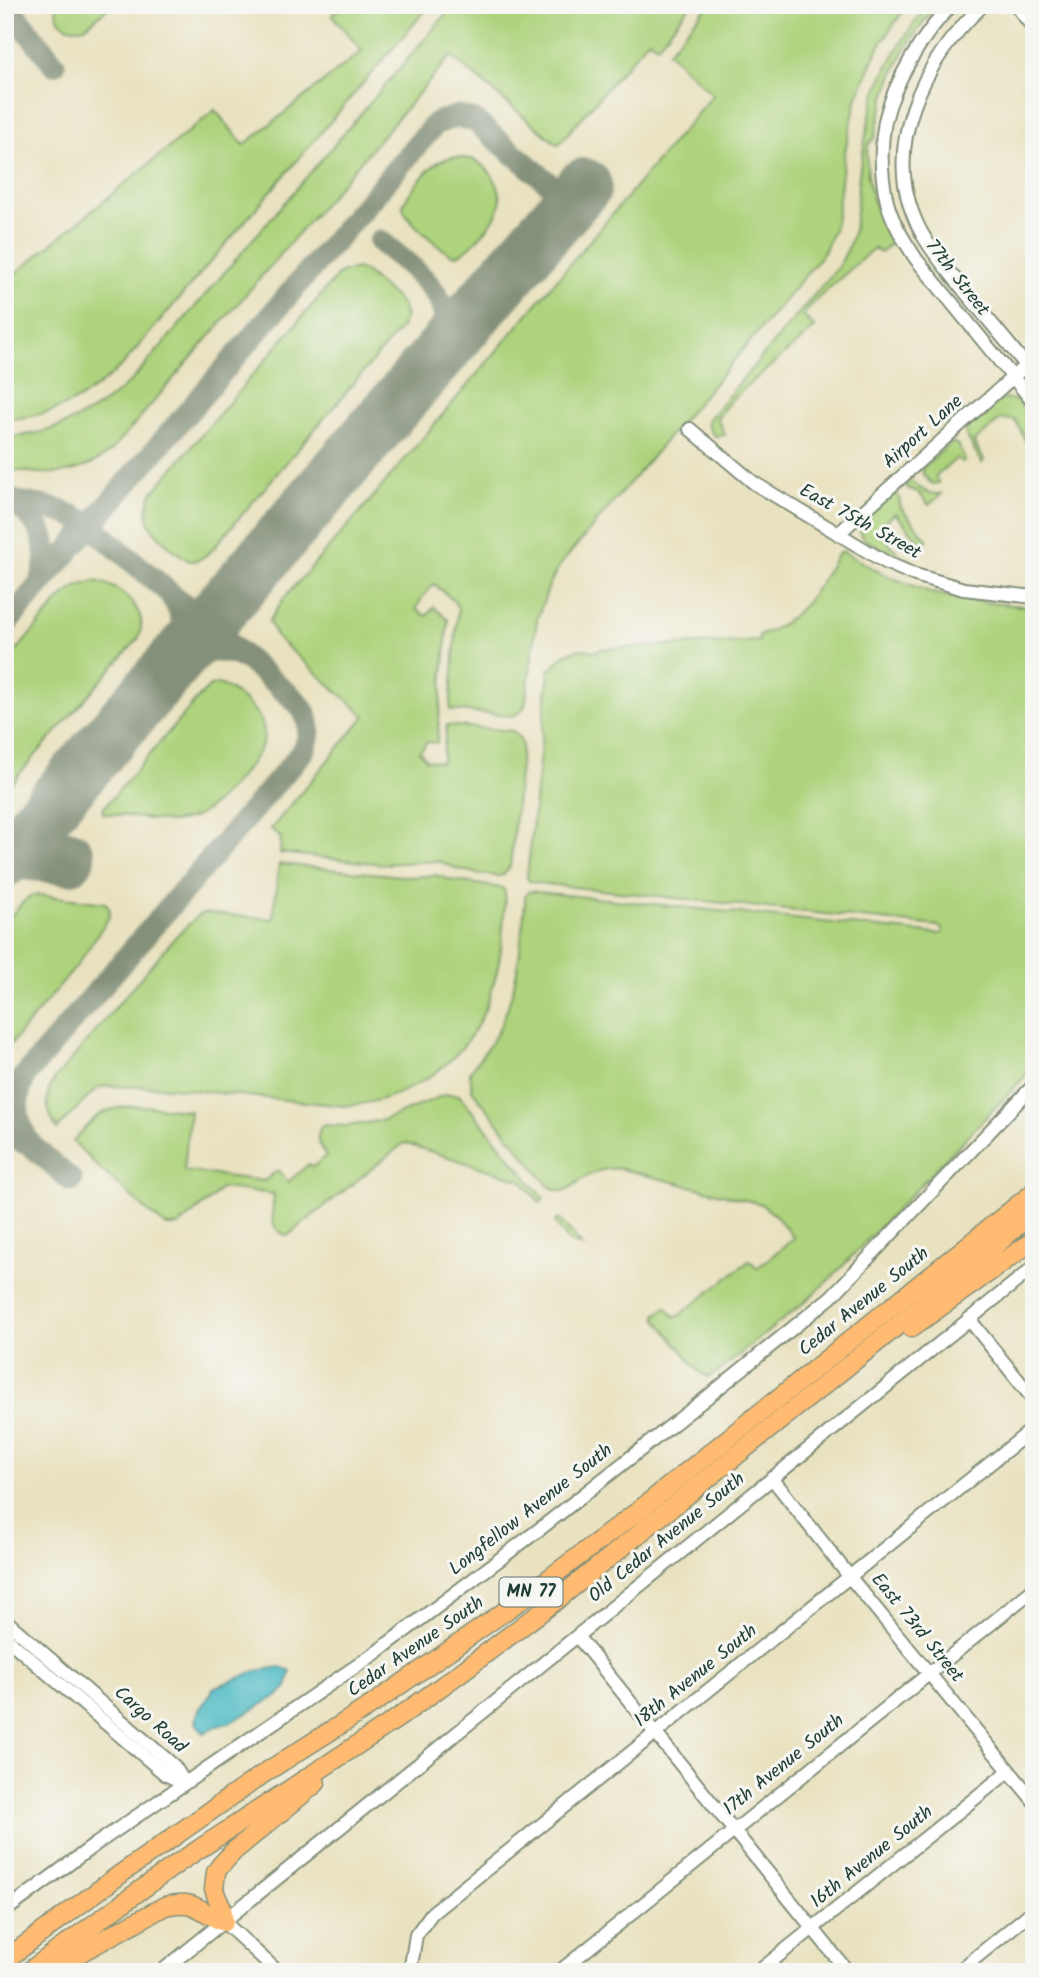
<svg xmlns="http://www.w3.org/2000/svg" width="1039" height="1977" viewBox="0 0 1039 1977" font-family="Kalam,sans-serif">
	<rect width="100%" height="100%" fill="#f6f6f2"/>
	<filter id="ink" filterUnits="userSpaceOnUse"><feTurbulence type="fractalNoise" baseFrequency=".0143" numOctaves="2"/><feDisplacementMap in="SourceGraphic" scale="14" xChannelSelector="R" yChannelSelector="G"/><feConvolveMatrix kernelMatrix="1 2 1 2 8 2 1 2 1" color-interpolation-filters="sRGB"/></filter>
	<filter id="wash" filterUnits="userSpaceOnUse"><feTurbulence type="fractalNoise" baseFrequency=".00686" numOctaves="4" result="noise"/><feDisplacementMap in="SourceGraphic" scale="28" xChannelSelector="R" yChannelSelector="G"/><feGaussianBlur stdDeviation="1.57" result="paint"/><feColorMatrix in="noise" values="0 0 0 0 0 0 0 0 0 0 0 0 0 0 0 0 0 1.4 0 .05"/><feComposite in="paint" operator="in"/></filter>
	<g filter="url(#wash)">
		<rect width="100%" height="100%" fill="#e9e2c0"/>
		<path fill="#aed37d" stroke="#668858" stroke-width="2" d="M56 5H112L85 27C68 31 55 23 56 5Z
			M344 5H430L124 363C89 398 55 417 5 419V282L215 110 244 145 362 51 332 15Z
			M454 5H691L657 46 649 39 558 145 451 56 112 450C77 479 48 475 5 469V437C54 436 100 411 134 378Z
			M708 5H907L880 45 857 97 844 156 837 216 834 229 826 248 819 259 779 307 560 565 550 583 537 619 525 706 519 713 513 716 450 710 458 608 453 600 434 584 423 596 416 609 426 616 434 607 448 620 437 743 426 742 424 747 419 751 427 760 442 762 447 725 513 731 520 739 522 745 510 867 503 875 498 876 479 874 458 869 438 861 383 864 280 853 281 838 271 829 365 716 277 638 269 621 284 598 368 503 713 95 668 52Z
			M927 5H937C901 47 886 82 875 136 872 145 874 136 869 144 867 148 867 156 867 160 867 190 878 216 891 242L881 253 874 248 816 300 803 315 815 328 732 399 717 418 725 435 714 436 708 426 707 421 838 267C861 230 854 209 860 168 864 145 868 122 874 99 884 66 907 33 927 5Z
			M5 59C18 69 17 82 5 93Z
			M452 157C459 158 467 158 474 160 489 167 503 187 500 204 498 215 491 224 484 232 475 242 468 251 455 256 444 252 404 219 403 207 403 199 425 173 432 167 437 162 445 159 452 157Z
			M357 269 364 271 397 299 402 305 406 316 400 329 212 550C206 555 200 561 192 561 185 561 179 554 174 550 153 532 140 522 152 493L337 276 342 272Z
			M1007 398 1019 402 1034 420V457L1015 420 1001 419 974 442 984 460 982 463 966 435 965 430 996 402Z
			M952 442 958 445 965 460 963 462 957 458 935 477 939 483 932 484 923 475 922 468Z
			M910 480C920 488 928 497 943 493L929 505 918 492 907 488 906 483Z
			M896 494 899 498 901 508 927 539V541L921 543 895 513 877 529 901 557 910 560V563L865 540C849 524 880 506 892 495Z
			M842 551 885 575 932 593 970 601 1034 607V1067L833 1276 807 1300 719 1371 709 1377 702 1374 696 1368 657 1319 656 1315 666 1307 676 1318 750 1260 757 1268 794 1238 776 1216 761 1204 622 1169C604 1167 593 1172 578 1182 574 1185 568 1190 563 1191 556 1192 552 1188 547 1184L472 1090 470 1072C479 1058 491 1045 498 1031 518 990 521 946 525 901V896L529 891 937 934 943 933V930L938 926 536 883 529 881 527 877 549 669H553C560 653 580 645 596 652L599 649 759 641V636C801 620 815 591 837 555Z
			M96 581C122 587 151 611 138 639L5 790V664L64 595 78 586Z
			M217 684C228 686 236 694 245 701 254 709 264 720 264 733 266 754 216 807 197 816 189 820 180 821 171 822L103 813 102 810 197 699 210 686Z
			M279 864 412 877 436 875 450 880 502 888 505 892V899C503 926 502 954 495 979 490 997 483 1018 472 1034 445 1076 395 1102 345 1106L161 1087 107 1086 98 1088 94 1091 57 1129C47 1112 43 1097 54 1080L176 936 199 915 206 913 273 919Z
			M39 895 106 903 110 910 109 917 76 967 5 1051V923L21 904 30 896Z
			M446 1094 459 1095 544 1199 540 1203 521 1180 404 1143 287 1236C266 1227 273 1213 274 1194L221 1188 212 1198 178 1226H166L145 1209 95 1164 73 1141C82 1132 90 1120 101 1114 127 1100 163 1108 190 1111L184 1171 264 1181 278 1170 288 1182 309 1164 313 1167 326 1156C319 1144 314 1139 322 1125L348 1126 384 1120Z
			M559 1219 582 1246 569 1242 555 1222Z"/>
		<path fill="#4bb9c4" stroke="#357b7c" stroke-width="2" d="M280 1667 291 1671 287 1687 279 1695 229 1723 220 1725 204 1733 196 1723C197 1703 210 1702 213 1688L256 1671Z"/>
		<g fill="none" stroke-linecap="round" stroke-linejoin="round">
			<path stroke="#84907a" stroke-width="23" d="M7 5 54 64
				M380 241C412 269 465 300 438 351 434 360 425 369 419 377
				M5 500C36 505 64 508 90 525L295 700C310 715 313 732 303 751L5 1099
				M12 503C43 519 53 551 40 583
				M171 596C196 630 177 658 155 686 183 661 202 640 242 657
				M5 625 436 123 458 116 475 121 570 201
				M5 1137 17 1139 32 1146C17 1126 13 1104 23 1081
				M32 1146 71 1180"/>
			<path stroke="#84907a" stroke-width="56" d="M5 850 67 857
				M5 859 584 186"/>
		</g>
	</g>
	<g filter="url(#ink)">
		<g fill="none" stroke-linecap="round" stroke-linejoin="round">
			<defs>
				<path id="minor" d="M952 5C923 33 894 82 885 121 880 147 881 176 887 202 892 222 905 242 916 259L1034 403
					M983 5C923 61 879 148 919 228 931 252 950 272 966 293 989 320 1011 347 1034 375
					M1016 5 1034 29
					M690 429 754 483 887 563 915 575 964 589 1034 597
					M838 534 1034 358
					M969 1319 1034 1400
					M772 1478 849 1576 1034 1801
					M5 1620 174 1766 185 1783
					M577 1636 848 1972
					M5 1637 165 1774 184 1783
					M5 1911 96 1844 377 1652 545 1525 710 1395 831 1297 1034 1085
					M224 1922 278 1972
					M161 1972 1034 1267
					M410 1972 416 1935 432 1913 1034 1428
					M559 1972 1034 1589
					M758 1972 1009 1771
					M958 1972 1034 1910"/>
				<path id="highway" d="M911 1328 1034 1240
					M5 1960 122 1873 266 1772 373 1704 518 1602 637 1512 1034 1192
					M28 1972 178 1863 398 1718 464 1670 554 1602 865 1352 989 1251 1034 1211
					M45 1972 165 1906C196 1898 199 1912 224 1922L222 1907 217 1898 214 1889 216 1872 220 1866 234 1851 316 1783"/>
			</defs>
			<use href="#minor" stroke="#84907a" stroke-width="16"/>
			<use href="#highway" stroke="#84907a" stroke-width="21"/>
			<use href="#minor" stroke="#fff" stroke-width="12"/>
			<use href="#highway" stroke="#ffbb71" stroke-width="18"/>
		</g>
	</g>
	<g text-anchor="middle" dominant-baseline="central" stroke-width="6" stroke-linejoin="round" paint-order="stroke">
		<rect fill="#f6f6f2" stroke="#60746d" stroke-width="2" x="499.5" y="1577.5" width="63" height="29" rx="5"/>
		<g font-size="18" font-weight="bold" fill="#1f3d34">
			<text x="531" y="1592">MN 77</text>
		</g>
		<g font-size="19" fill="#1f3d34" stroke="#f6f6f2">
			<text transform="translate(957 278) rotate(52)">77th Street</text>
			<text transform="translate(923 432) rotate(-42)">Airport Lane</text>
			<text transform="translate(860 522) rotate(29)">East 75th Street</text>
			<text transform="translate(864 1302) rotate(-39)">Cedar Avenue South</text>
			<text transform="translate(531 1510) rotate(-38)">Longfellow Avenue South</text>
			<text transform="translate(667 1538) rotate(-39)">Old Cedar Avenue South</text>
			<text transform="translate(917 1628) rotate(51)">East 73rd Street</text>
			<text transform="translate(416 1647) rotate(-35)">Cedar Avenue South</text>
			<text transform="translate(696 1676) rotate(-39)">18th Avenue South</text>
			<text transform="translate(150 1720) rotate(42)">Cargo Road</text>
			<text transform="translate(784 1765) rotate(-39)">17th Avenue South</text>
			<text transform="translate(872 1857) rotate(-39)">16th Avenue South</text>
		</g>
	</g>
	<rect width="1039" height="1977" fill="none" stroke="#f6f6f2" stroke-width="28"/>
</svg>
